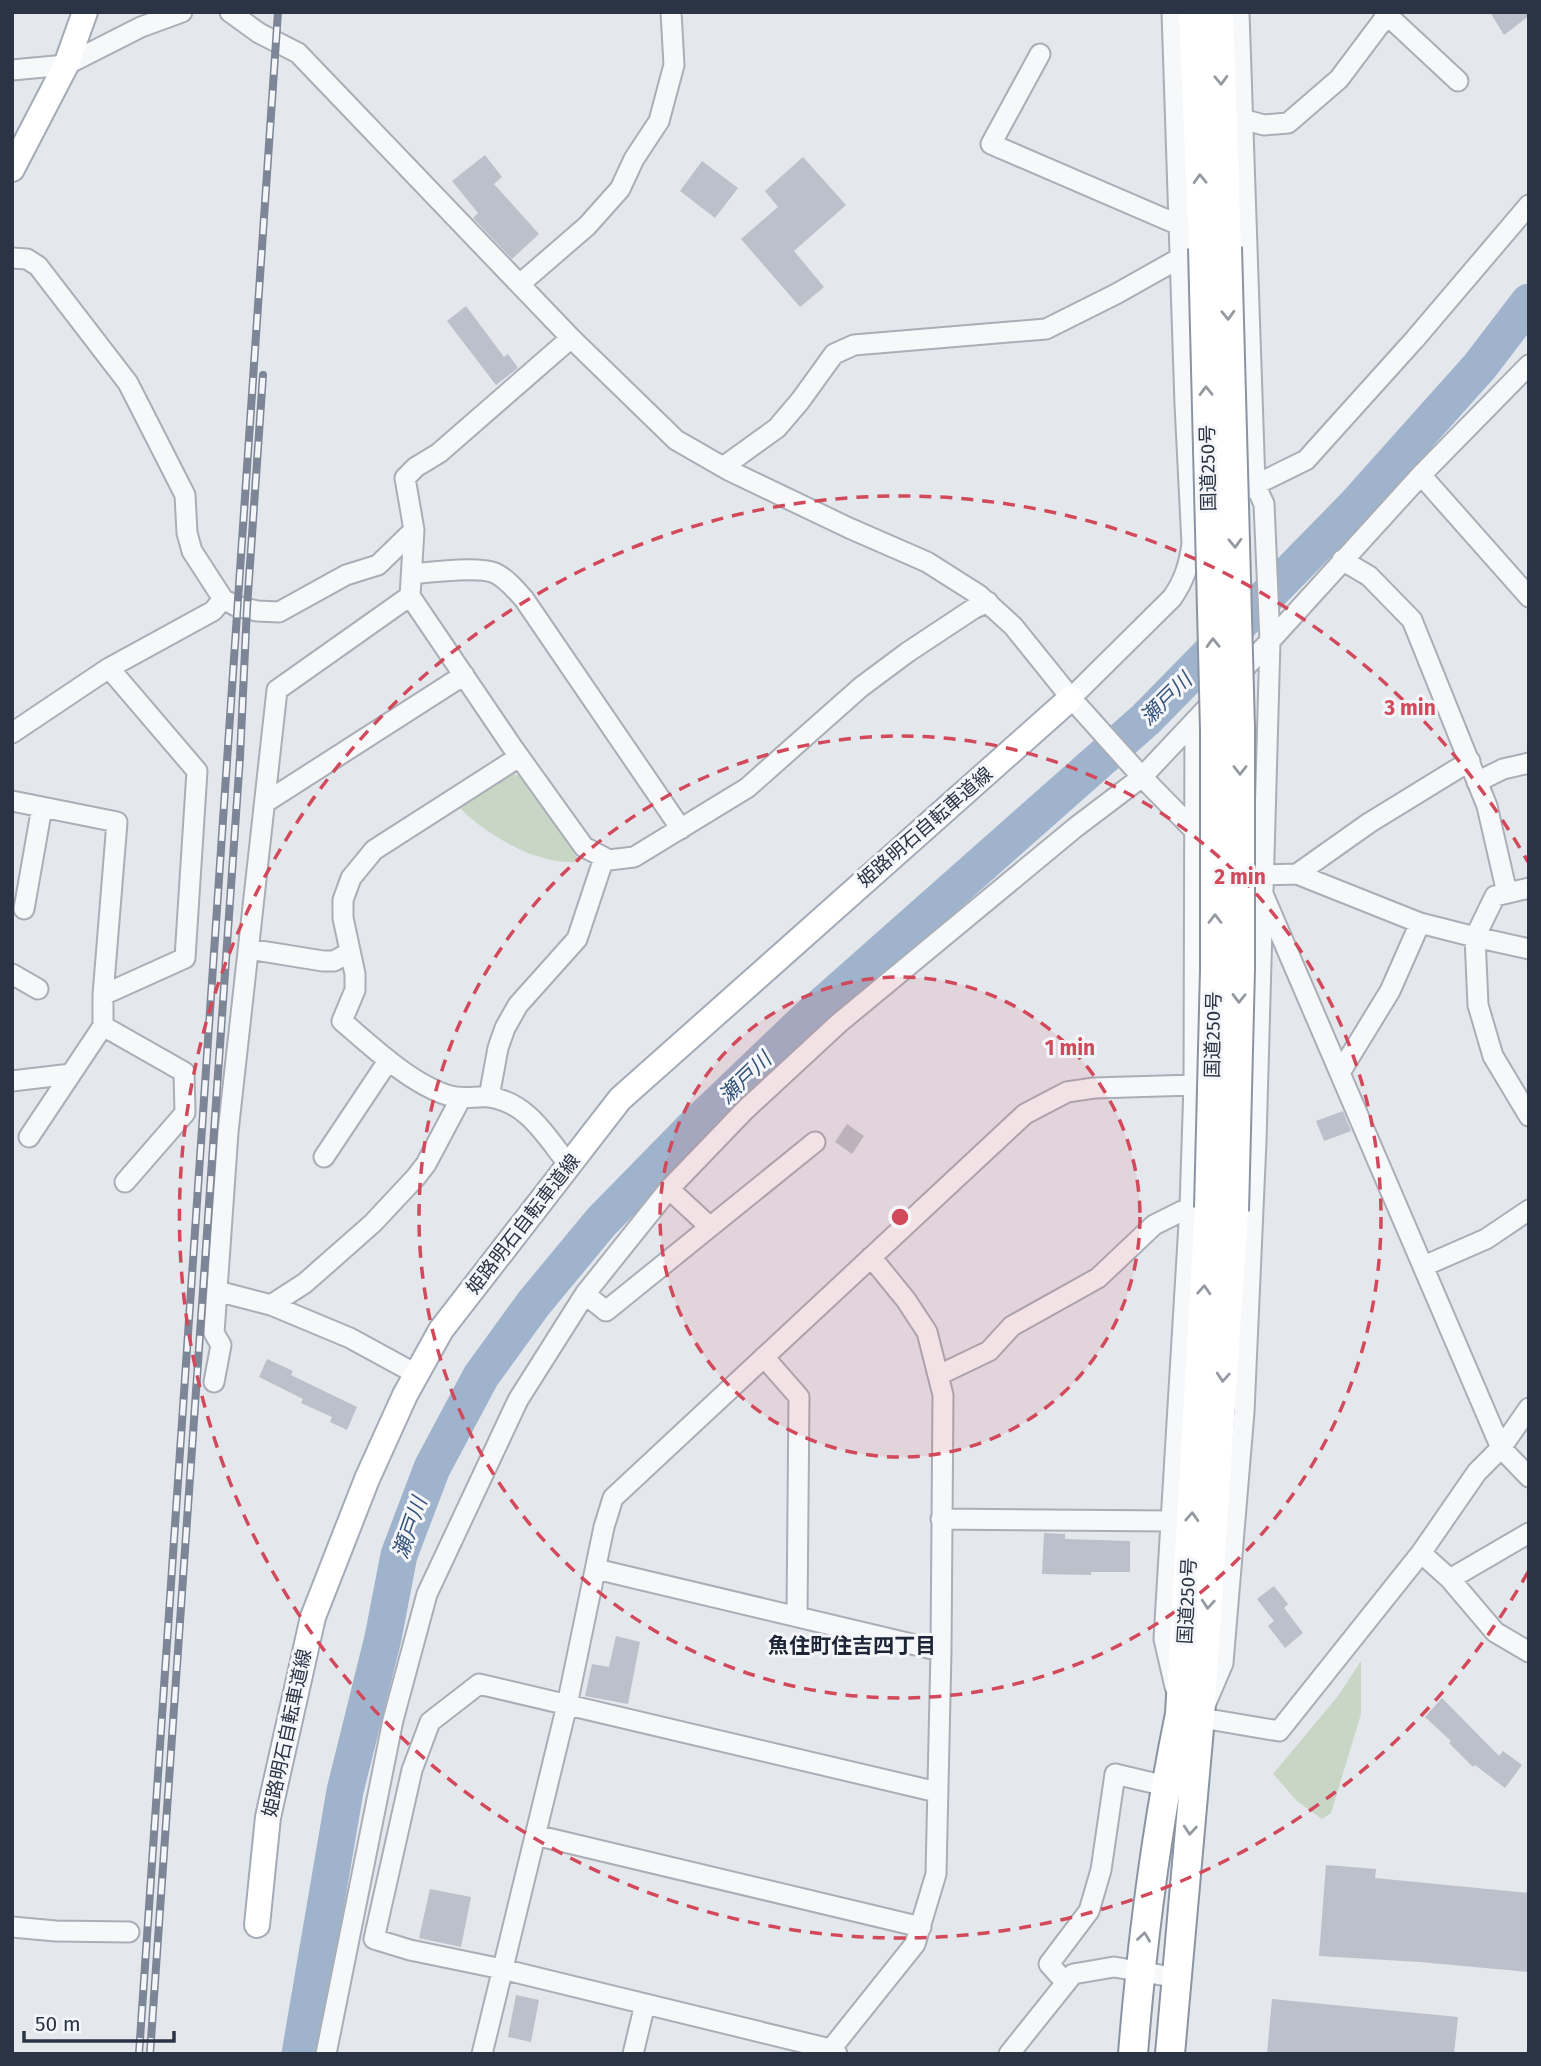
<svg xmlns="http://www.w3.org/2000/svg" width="1541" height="2066" viewBox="0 0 1541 2066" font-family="'Fira Sans','Noto Sans JP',sans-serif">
	<rect width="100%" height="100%" fill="#e4e7ec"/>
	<path fill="#c9d6c5" d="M507 773 522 776 580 862C565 863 551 861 537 856 515 850 471 823 458 805Z
		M1361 1661V1714L1331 1813 1322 1819 1297 1801 1273 1774 1338 1696Z"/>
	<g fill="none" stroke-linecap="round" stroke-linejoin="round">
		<path stroke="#9fb4cc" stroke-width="37" d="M300 2054 345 1791 383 1638 399 1555 432 1468 481 1376 534 1303 601 1222 693 1128 807 1019 1146 719 1354 507 1480 366 1529 302"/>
	</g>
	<path fill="#bbc0ca" d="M1490 12H1529V16L1504 35Z
		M485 155 502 177 494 184 539 234 512 259 473 218 478 213 452 181Z
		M803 157 846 205 794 251 824 287 800 307 741 239 778 207 765 191Z
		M702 161 738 188 715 218 680 191Z
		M466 306 504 357 508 354 518 368 496 385 447 321Z
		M1343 1111 1351 1131 1324 1141 1316 1121Z
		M847 1124 864 1136 852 1154 835 1142Z
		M267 1359 293 1371 291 1375 357 1407 347 1430 330 1422 332 1417 301 1403 303 1399 259 1377Z
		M1044 1533 1065 1534V1539L1130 1541V1572H1091V1575L1042 1574Z
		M1274 1586 1288 1604 1284 1608 1303 1633 1285 1648 1268 1626 1274 1621 1257 1599Z
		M616 1636 640 1642 628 1704 585 1696 592 1664 609 1667Z
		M1442 1698 1499 1756 1503 1751 1522 1765 1505 1788 1475 1765 1473 1767 1449 1743 1451 1741 1425 1717Z
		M1326 1865 1376 1869 1375 1878 1529 1893V1972L1420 1962 1319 1956Z
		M430 1889 471 1897 461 1947 419 1938Z
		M516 1995 539 2000 531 2042 508 2037Z
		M1272 1999 1458 2017 1454 2054H1267Z"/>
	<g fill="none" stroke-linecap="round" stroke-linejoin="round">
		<defs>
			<path id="minor" d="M230 12 259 33 298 53 571 338 676 440 730 471 849 528 927 562 979 595 1013 626 1071 698 1142 777 1251 888 1263 894 1501 1448 1529 1477
				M1384 12 1458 81
				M1040 54 991 144 1179 225
				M12 70 66 65 141 27 182 12
				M1242 119 1264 125 1288 123 1339 79 1387 15
				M12 258 27 259 38 266 128 383 185 495 187 533 192 551 223 599
				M521 283 587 226 620 189 634 159 659 121 674 65 671 12
				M571 338 439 453 416 467 405 478 414 530 410 596 513 748 584 847 609 860 634 857 747 788 861 687 908 652 973 609 988 602
				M723 467 777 428 800 401 834 354 854 345 1046 329 1116 294 1180 258
				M1421 475 1529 597
				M1247 489 1306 460 1415 339 1529 205
				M1342 560 1369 576 1412 620 1487 806 1507 893
				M412 574C431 572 478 566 495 573 507 579 516 590 524 599L681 829
				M1071 698 1172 598C1184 581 1189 565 1192 544L1185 404 1172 12
				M12 733 109 668 213 611 223 599 236 606 257 611 279 612 346 575 378 565 414 530
				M519 757 374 850 351 878 343 900V918L355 974V990L342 1021C371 1046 410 1083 447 1095 461 1100 475 1096 489 1097 528 1102 547 1138 569 1165
				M1477 782 1503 769 1529 763
				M12 801 117 822 103 995V1026L29 1137
				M266 802 464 675
				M1297 874 1369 823 1470 761
				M1263 875 1297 874 1420 923 1475 937 1495 896 1529 888
				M24 909 42 807
				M249 949 323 961H334L350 952
				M1529 949 1475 937 1478 1005 1493 1056 1529 1116
				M12 974 38 989
				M103 995 185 958 197 771 109 668
				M103 1026 184 1072 185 1113 125 1182
				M1341 1071 1390 991 1420 923
				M12 1081 71 1074
				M489 1097 498 1048 505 1028 518 1005 577 939 604 858
				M324 1157 388 1061
				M669 1189 710 1227
				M1424 1266 1486 1239 1529 1210
				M217 1291 271 1305 350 1338 416 1374
				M585 1294 606 1311 815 1142
				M271 1305 305 1283 373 1223 416 1177 426 1164 461 1098
				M764 1357 799 1397 797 1615
				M939 1375 989 1351 1012 1326 1098 1278 1154 1225 1190 1207 1196 1201
				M214 1382 221 1345 214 1333 228 1132 277 690 410 596
				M941 1519 1171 1521
				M1421 1553 1450 1579 1495 1632 1529 1652
				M596 1569 941 1651
				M1450 1579 1529 1533
				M1175 1687 1164 1639 1190 1207 1194 1085 1195 723
				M1206 1703 1223 1663 1244 1412 1256 1141 1270 641 1264 504 1255 484 1239 12
				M1190 1716 1279 1731 1421 1553 1477 1472 1501 1448 1529 1408
				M535 1835 921 1927
				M12 1927 56 1931 129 1932
				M1066 1983 1049 1964 1089 1911 1101 1870 1115 1774 1166 1786
				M326 2054 393 1720 427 1594 518 1400 585 1294 669 1189 745 1110 839 1023 1076 827 1142 777 1270 641 1421 475 1529 365
				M482 2054 567 1705 604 1527 613 1498 1025 1114 1067 1092 1094 1088 1194 1085
				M633 2054 645 2004
				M827 2054 915 1944 936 1874 941 1651 943 1395 927 1332 906 1300 871 1257
				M837 2054 830 2049 502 1969 410 1950 374 1939 412 1770 430 1722 479 1684 937 1792
				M1009 2054 1073 1974 1114 1967 1178 1978"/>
			<path id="major" d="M12 169 66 65 85 12
				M257 1925 268 1817 313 1617 367 1479 405 1395 441 1330 620 1099 1071 698"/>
			<path id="highway" d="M1193 12 1203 248
				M1219 12 1227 247
				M1133 2054C1142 1940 1157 1826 1180 1714L1209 1208
				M1170 2054 1200 1717 1234 1211"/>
		</defs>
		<use href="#minor" stroke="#a9aeb7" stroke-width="23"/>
		<use href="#major" stroke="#a3abb8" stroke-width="28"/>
		<use href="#highway" stroke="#8b94a3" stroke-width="32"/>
		<use href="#minor" stroke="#f7f8fa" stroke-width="19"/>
		<use href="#major" stroke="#fff" stroke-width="24"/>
		<use href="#highway" stroke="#fff" stroke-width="28"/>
		<defs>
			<path id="rail" d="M139 2054 278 12
				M150 2054 240 757 247 608 263 375"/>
		</defs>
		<use href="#rail" stroke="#7d8696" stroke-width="8"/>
		<use href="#rail" stroke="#f4f6f9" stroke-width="5" stroke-dasharray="16" stroke-linecap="butt"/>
		<defs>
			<path id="highway-bridge" d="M1227 247 1240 728V969L1234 1211
				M1203 248 1215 730V970L1209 1208"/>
		</defs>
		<use href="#highway-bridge" stroke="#8b94a3" stroke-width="32" stroke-linecap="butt"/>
		<use href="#highway-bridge" stroke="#fff" stroke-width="28"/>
	</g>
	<defs><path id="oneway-chevron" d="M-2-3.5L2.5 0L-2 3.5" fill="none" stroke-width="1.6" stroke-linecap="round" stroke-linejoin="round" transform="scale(1.75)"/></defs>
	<g stroke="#959aa2">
		<use href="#oneway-chevron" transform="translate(1221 80) rotate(88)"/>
		<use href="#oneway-chevron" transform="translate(1200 179) rotate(-92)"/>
		<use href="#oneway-chevron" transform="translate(1228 315) rotate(88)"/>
		<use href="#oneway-chevron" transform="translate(1206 391) rotate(-91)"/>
		<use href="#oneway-chevron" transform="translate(1235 543) rotate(88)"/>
		<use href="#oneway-chevron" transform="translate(1213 643) rotate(-91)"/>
		<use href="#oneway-chevron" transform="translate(1240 770) rotate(90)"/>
		<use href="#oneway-chevron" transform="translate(1215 919) rotate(-90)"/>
		<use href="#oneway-chevron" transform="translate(1239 998) rotate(91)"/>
		<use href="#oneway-chevron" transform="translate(1204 1290) rotate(-87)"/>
		<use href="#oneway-chevron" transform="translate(1223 1377) rotate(94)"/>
		<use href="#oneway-chevron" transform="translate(1192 1517) rotate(-87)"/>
		<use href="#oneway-chevron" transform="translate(1208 1604) rotate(94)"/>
		<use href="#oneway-chevron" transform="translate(1190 1830) rotate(95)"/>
		<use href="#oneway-chevron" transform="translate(1144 1937) rotate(-82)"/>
	</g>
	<circle cx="900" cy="1217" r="240" fill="#d1495b" fill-opacity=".12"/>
	<g fill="none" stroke="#d1495b" stroke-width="3.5" stroke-dasharray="12 9">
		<circle cx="900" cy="1217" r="240"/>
		<circle cx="900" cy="1217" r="481"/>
		<path d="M1528 1572A721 721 0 1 1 1528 862"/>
	</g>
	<g text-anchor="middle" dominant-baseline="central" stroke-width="6" stroke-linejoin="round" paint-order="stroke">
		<g font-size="19" fill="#2b3445" stroke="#f4f6f9">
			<text transform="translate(1208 468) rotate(-91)">国道250号</text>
			<text transform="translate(925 827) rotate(-41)">姫路明石自転車道線</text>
			<text transform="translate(1213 1035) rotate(-89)">国道250号</text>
			<text transform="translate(523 1224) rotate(-52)">姫路明石自転車道線</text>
			<text transform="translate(1187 1601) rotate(-87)">国道250号</text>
			<text transform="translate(287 1733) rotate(-78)">姫路明石自転車道線</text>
		</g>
		<g font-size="21" font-style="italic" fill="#34527a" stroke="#f4f6f9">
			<text transform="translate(1166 699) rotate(-45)">瀬戸川</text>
			<text transform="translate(745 1078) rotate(-44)">瀬戸川</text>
			<text transform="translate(410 1528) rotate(-71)">瀬戸川</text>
		</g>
		<g font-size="21" font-weight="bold" fill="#1d2536" stroke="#f4f6f9">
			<text x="852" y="1646">魚住町住吉四丁目</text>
		</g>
	</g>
	<circle cx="900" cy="1217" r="10" fill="#d1495b" stroke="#f4f6f9" stroke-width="3.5"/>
	<g font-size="21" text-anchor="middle" font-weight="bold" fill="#d1495b" stroke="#f4f6f9" stroke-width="6" stroke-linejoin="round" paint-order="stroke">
		<text x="1410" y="715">3 min</text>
		<text x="1240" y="884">2 min</text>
		<text x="1070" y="1055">1 min</text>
	</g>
	<rect width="1541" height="2066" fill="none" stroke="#2b3445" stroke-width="28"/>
	<path d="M24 2031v10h150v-10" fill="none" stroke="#2b3445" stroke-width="3.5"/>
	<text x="35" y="2031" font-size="21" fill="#2b3445" stroke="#f4f6f9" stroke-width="5" paint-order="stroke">50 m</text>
</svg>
